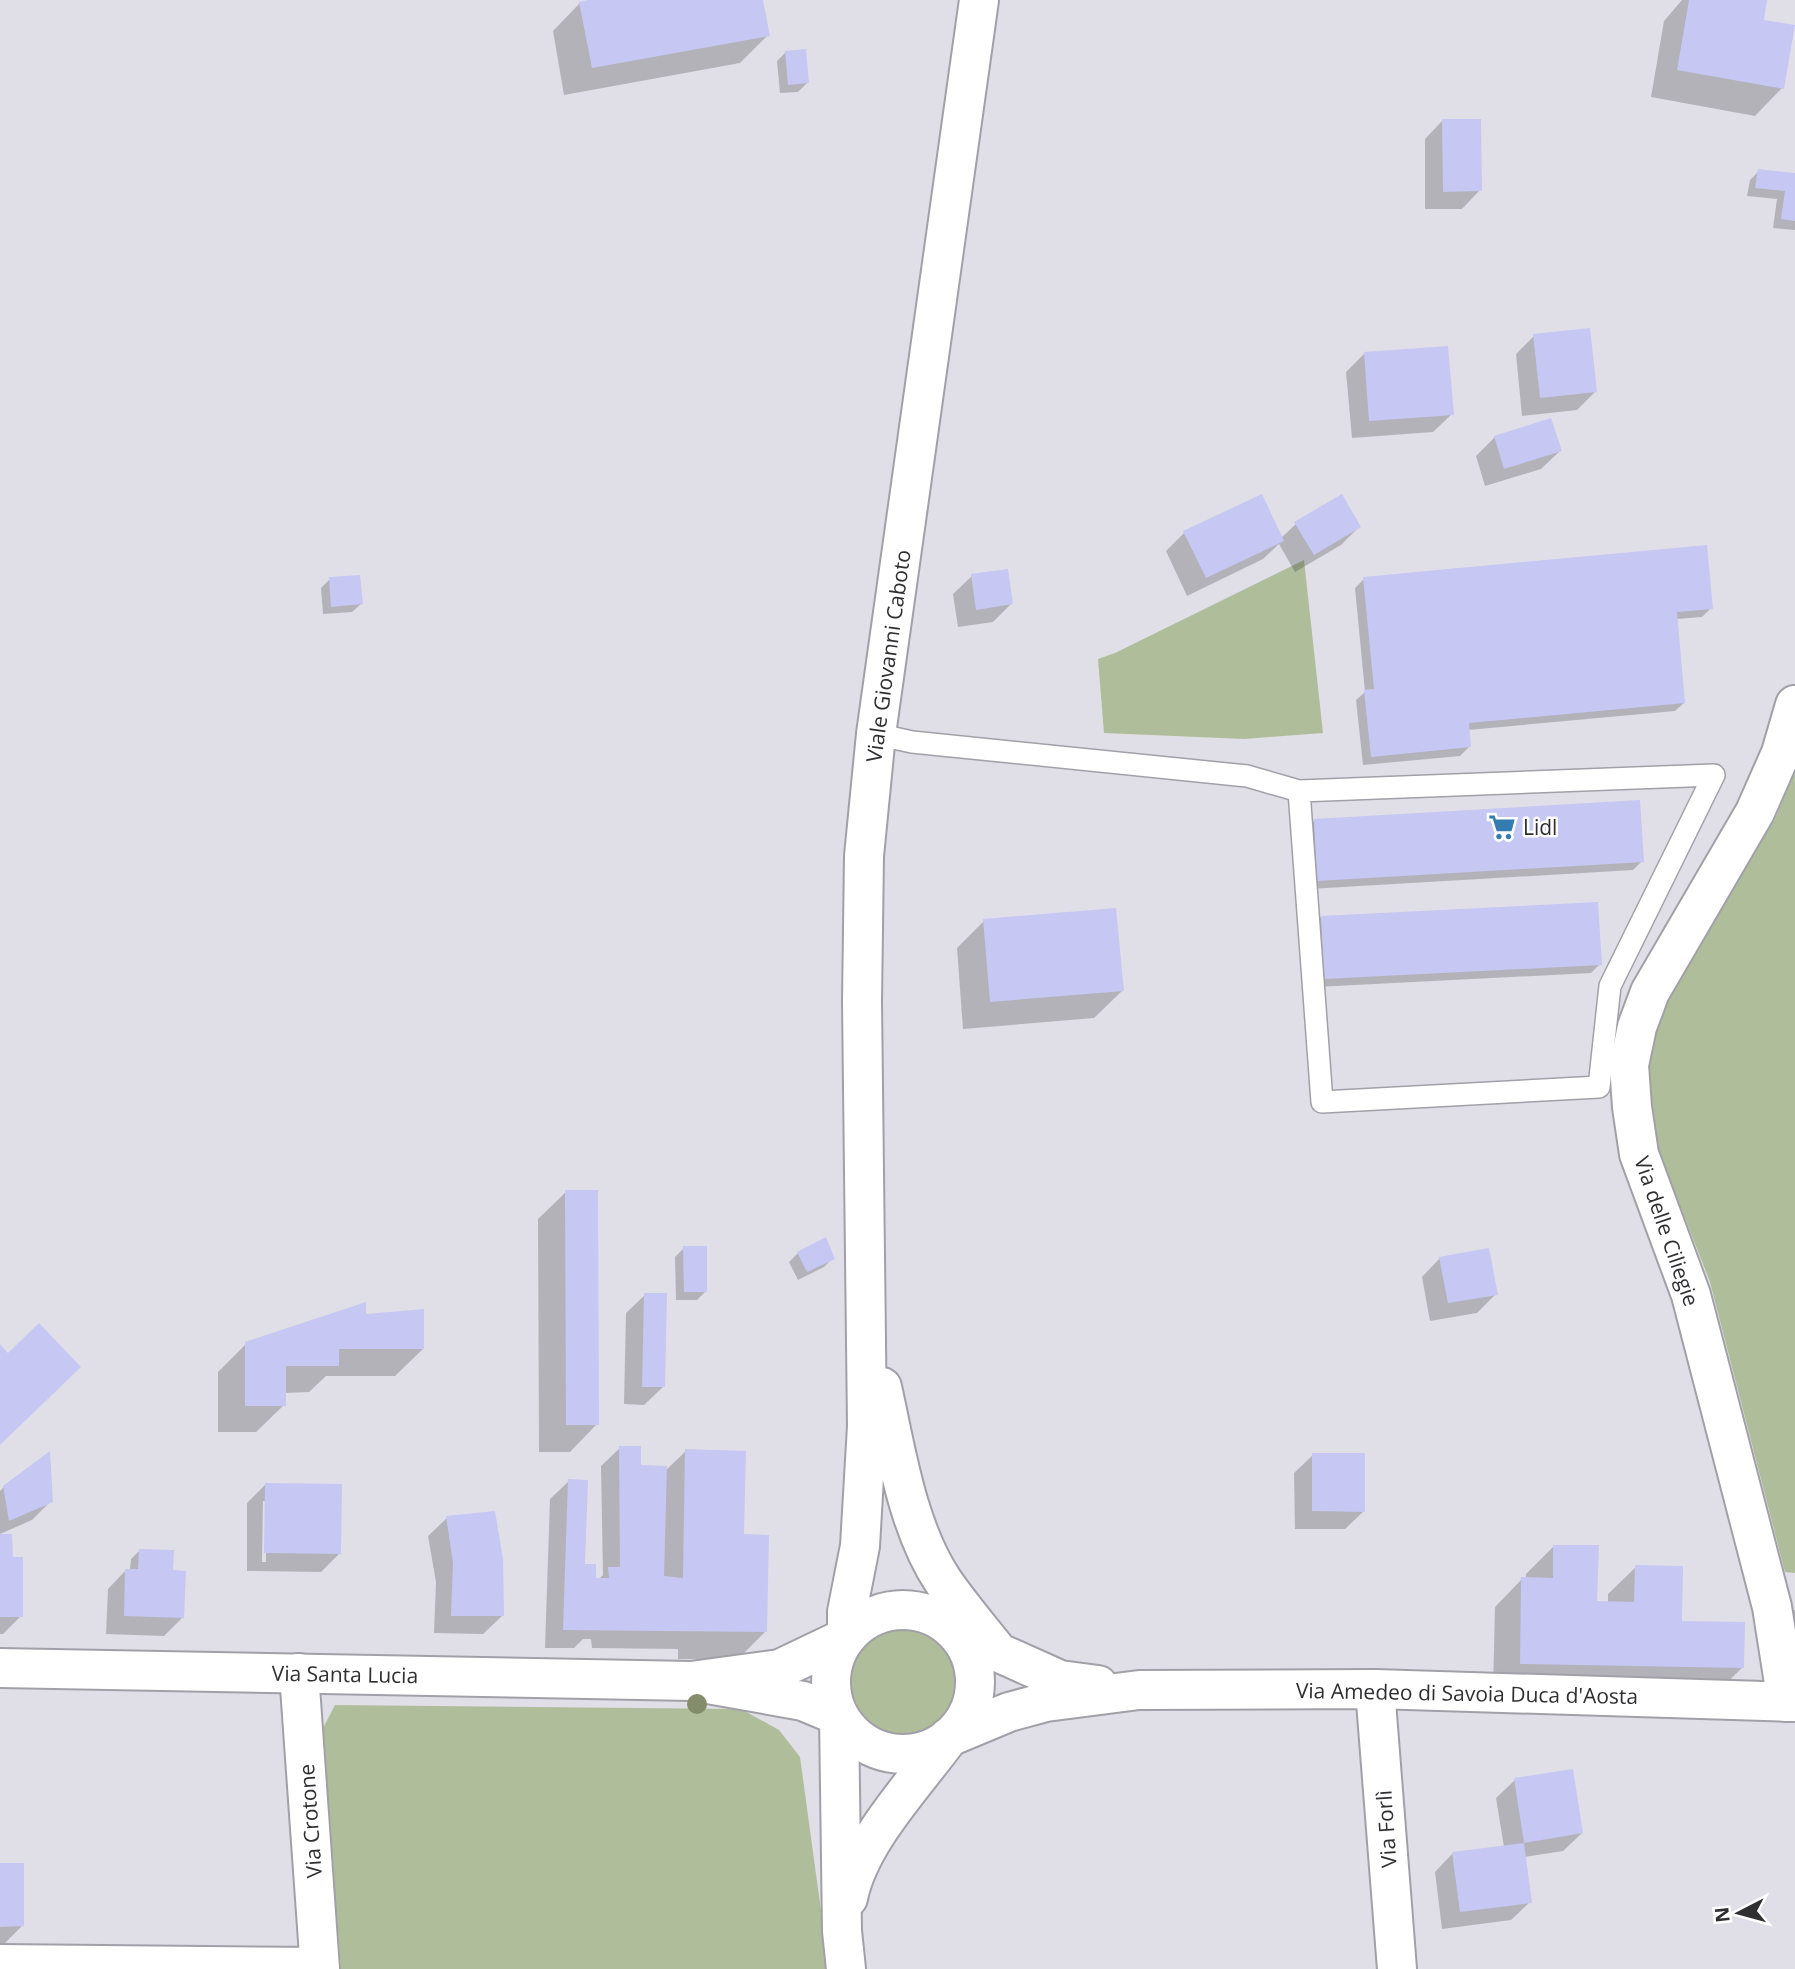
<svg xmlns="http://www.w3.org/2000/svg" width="1795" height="1969" viewBox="0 0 1795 1969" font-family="'Open Sans',sans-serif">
	<rect width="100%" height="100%" fill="#e0dfe7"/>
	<path fill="#b0bd9b" d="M1304 560 1323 733 1244 739 1104 733 1098 659 1115 653Z
		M1795 772V1573L1785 1572 1710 1282 1661 1157 1647 1095 1652 1038 1670 989 1775 819Z
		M851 1680a55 55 0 1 1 110 0a55 55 0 1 1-110 0Z
		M335 1705 741 1709 779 1730 800 1757 829 1969H341L322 1730Z"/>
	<path fill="#0003" fill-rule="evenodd" d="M597 0H761L768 35 740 63 564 95 553 31 580 3Z
		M1682 0H1766L1762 21 1782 88 1755 116 1651 97 1664 21Z
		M786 52 807 83 798 92 780 93 777 61Z
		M1443 120 1480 190 1462 209H1425V139Z
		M1759 171 1795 175V230L1773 228 1777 199 1747 196 1750 180Z
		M1534 336 1595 392 1577 410 1522 416 1516 354Z
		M1365 353 1452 414 1433 432 1352 438 1346 372Z
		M1495 437 1560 451 1541 469 1485 486 1476 456Z
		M1296 524 1359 527 1341 545 1295 572 1279 544 1263 559 1187 596 1166 551 1184 533 1281 538Z
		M972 576 1011 604 993 622 958 627 953 594Z
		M330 579 361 604 352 612 323 614 321 588Z
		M1364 579 1711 608 1702 617 1676 619 1684 703 1675 711 1468 730 1469 747 1460 756 1363 765 1356 700 1365 692 1355 588Z
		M1314 821 1642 861 1633 870 1309 889 1306 830Z
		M1321 917 1600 964 1591 973 1316 987 1313 926Z
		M984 921 1122 991 1094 1018 963 1029 957 948Z
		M566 1192 597 1424 570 1452H539L538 1219Z
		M684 1248 706 1291 697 1300H676L675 1257Z
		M798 1253 833 1258 824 1267 798 1280 789 1262Z
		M1440 1258 1496 1294 1477 1313 1430 1321 1422 1277Z
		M645 1295 663 1387 644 1405 624 1404 626 1313Z
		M364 1316 423 1349 395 1376H326L309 1392 284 1393V1405L256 1432H218V1372L246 1344Z
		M620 1448 639 1466 665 1471 686 1451 765 1632 738 1659H678V1649L592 1648 591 1639H583L574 1648H545L550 1499 569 1481 583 1565 594 1580H598L603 1575 601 1466Z
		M1313 1455 1364 1511 1345 1529H1295L1294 1473Z
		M265 1485 339 1554 321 1572 247 1571V1503ZM263 1501H266V1562H262Z
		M4 1487 51 1501 32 1520 0 1534V1491Z
		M447 1518 502 1616 483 1634 434 1633 436 1582 428 1536Z
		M0 1536 11 1558 21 1616 3 1634H0Z
		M1554 1546 1596 1603H1608V1594L1636 1567 1681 1622 1743 1667 1715 1694 1493 1691 1495 1607 1522 1579H1526V1574Z
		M140 1550 171 1572 182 1618 164 1636 106 1634 108 1589 126 1570 130 1571 131 1559Z
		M1789 1610H1795V1687Z
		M1515 1780 1582 1833 1563 1851 1524 1857 1530 1902 1511 1920 1442 1929 1435 1872 1453 1853 1504 1847 1496 1798Z
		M0 1865 22 1926 4 1944H0Z"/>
	<path fill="#c6c7f3" d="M588 0H763L770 36 592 68 579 2Z
		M1689 0H1767L1764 20 1795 25 1784 89 1677 70Z
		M806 49 809 83 788 85 785 51Z
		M1442 119H1481L1482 191 1443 192Z
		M1758 169 1795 173V221L1781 219 1785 191 1755 188Z
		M1590 328 1597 392 1540 398 1533 334Z
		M1448 346 1454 415 1369 421 1364 352Z
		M1551 418 1562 451 1504 469 1494 436Z
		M1262 494 1284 541 1206 578 1183 531Z
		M1342 494 1361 527 1314 555 1294 522Z
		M1707 545 1713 609 1677 612 1685 703 1469 723 1471 747 1371 757 1364 690 1374 689 1363 577Z
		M1008 569 1013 604 976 610 971 574Z
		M360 575 363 604 331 607 329 577Z
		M1640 800 1644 862 1317 881 1314 819Z
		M1598 902 1602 965 1324 979 1321 916Z
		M1116 908 1124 991 990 1002 983 919Z
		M565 1190H598L599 1425H566Z
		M826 1237 835 1259 807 1272 797 1252Z
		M683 1246H707V1292H684Z
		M1489 1248 1498 1295 1448 1303 1439 1257Z
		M644 1293H667L665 1387H642Z
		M366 1302V1314L424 1309V1349H339V1366H286V1406H245V1342Z
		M39 1323 81 1367 0 1445V1344L8 1353Z
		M619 1446H641V1465L667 1466 664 1576 683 1578 685 1449 746 1451 744 1534 769 1535 767 1632 563 1630 568 1479 588 1480 585 1564H596V1578H609L608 1567H620Z
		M50 1451 53 1502 9 1521 3 1486Z
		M1312 1453H1365V1512L1312 1511Z
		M265 1483 342 1484 341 1554 264 1553Z
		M495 1511 503 1559 504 1616H451L453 1563 446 1516Z
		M0 1534H12L13 1557H23V1617H0Z
		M1553 1545H1599L1597 1601 1634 1602 1635 1565 1683 1566 1682 1621 1745 1622 1744 1668 1520 1664 1521 1577 1553 1578Z
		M139 1549 174 1550 173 1570 186 1571 184 1618 124 1616 125 1569H138Z
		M1573 1769 1583 1833 1524 1843 1514 1778Z
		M1524 1843 1532 1903 1460 1912 1452 1852Z
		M0 1863H24V1926L0 1927Z"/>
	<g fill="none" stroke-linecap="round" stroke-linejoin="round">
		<defs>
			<path id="service" d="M876 734 912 742 1247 776 1299 791 1714 775 1610 986 1599 1087 1322 1102 1299 791"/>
			<path id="minor" d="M299 1673 320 1969
				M1375 1689 1397 1969
				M1787 1702 1772 1607 1691 1295 1639 1154 1632 1107 1629 1065 1637 1027 1650 992 1755 812 1781 753 1795 705
				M839 1716 842 1931 846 1969
				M848 1898C859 1841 915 1784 949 1737
				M0 1964 320 1967"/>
			<path id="secondary" d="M882 1387C896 1450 907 1527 943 1581 960 1606 980 1629 999 1653
				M831 1682a72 72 0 1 1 144 0a72 72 0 1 1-144 0Z
				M975 1642 1060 1680 1098 1685
				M0 1668 691 1681 803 1701 839 1716
				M691 1681 780 1669 847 1637V1612L860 1546 867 1426 862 1001 864 856 876 734 979 0
				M949 1737 1009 1712 1046 1702 1139 1690 1375 1689 1795 1702"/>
		</defs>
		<use href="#service" stroke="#a1a0a8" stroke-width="24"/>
		<use href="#minor" stroke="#a1a0a8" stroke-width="42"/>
		<use href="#secondary" stroke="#a1a0a8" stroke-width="42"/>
		<use href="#service" stroke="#fff" stroke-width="21"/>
		<use href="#minor" stroke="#fff" stroke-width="38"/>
		<use href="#secondary" stroke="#fff" stroke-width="38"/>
	</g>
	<circle fill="#848d6b" cx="697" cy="1704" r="10"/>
	<defs>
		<symbol id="supermarket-bare" viewBox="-9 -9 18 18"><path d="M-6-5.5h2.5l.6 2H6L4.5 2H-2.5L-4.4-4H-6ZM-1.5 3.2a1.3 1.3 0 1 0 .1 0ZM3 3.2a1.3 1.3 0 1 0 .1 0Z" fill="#347bb0" stroke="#fff" stroke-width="2.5" paint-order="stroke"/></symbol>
	</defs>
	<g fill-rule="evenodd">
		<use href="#supermarket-bare" x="1483" y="808" width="38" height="38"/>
	</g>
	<g text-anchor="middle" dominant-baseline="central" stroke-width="5" stroke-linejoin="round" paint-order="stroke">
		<g font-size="21" fill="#2f2f32" stroke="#fff">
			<text transform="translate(888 656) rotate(-82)">Viale Giovanni Caboto</text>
			<text transform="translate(1667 1231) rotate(71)">Via delle Ciliegie</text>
			<text transform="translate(345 1674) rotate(1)">Via Santa Lucia</text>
			<text transform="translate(1467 1693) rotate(1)">Via Amedeo di Savoia Duca d'Aosta</text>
			<text transform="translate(310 1821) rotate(-94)">Via Crotone</text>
			<text transform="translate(1386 1829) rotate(-94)">Via Forlì</text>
		</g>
		<g font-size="21" fill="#2f2f32" stroke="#fff" text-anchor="start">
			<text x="1523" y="827">Lidl</text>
		</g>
	</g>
	<g transform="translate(1739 1913) rotate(264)" stroke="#ffffff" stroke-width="5" paint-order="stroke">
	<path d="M0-5L12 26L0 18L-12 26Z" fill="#2f2f32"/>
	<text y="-10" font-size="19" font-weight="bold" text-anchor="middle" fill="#2f2f32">N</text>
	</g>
</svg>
